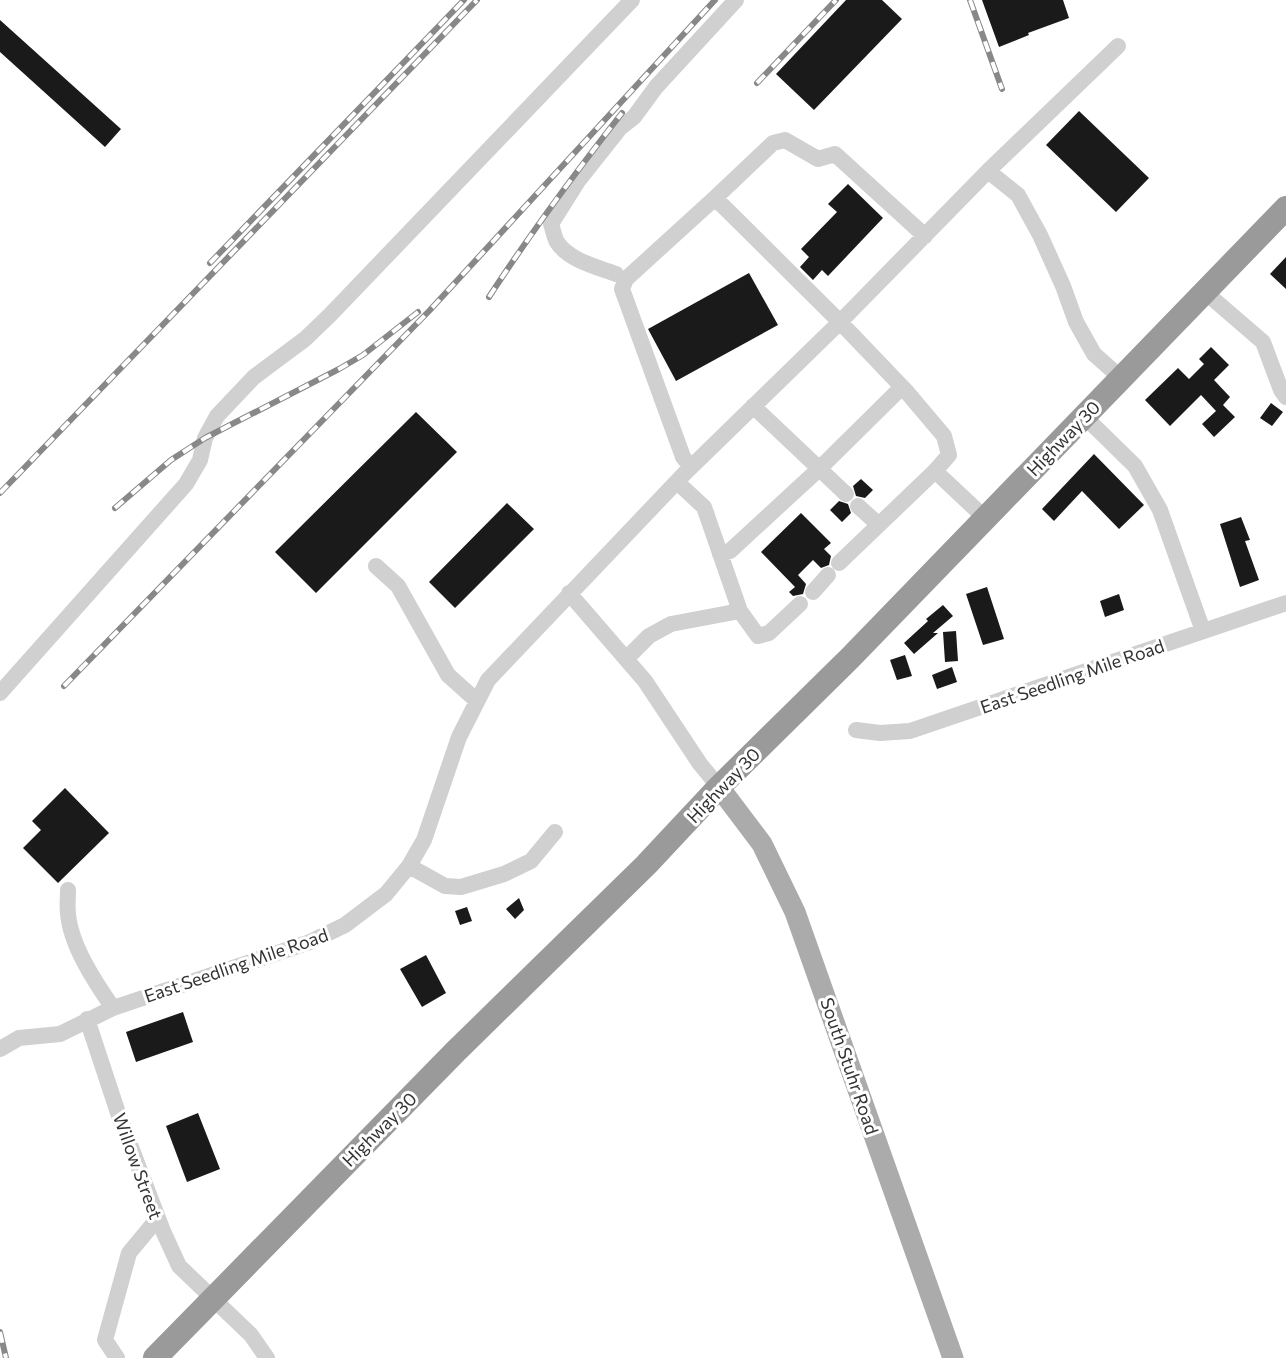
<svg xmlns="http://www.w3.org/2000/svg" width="1286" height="1358" viewBox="0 0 1286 1358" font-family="Commissioner,sans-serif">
	<rect width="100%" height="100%" fill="#fff"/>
	<path fill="#1a1a1a" d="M846 0H882L902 19 814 110 776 74Z
		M982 0H1063L1069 18 1028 33 1029 35 999 47Z
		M0 20 121 129 105 147 0 52Z
		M1079 111 1149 178 1116 212 1046 145Z
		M848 184 883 218 828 276 822 270 813 280 800 267 809 257 801 249 837 212 828 204Z
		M1286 257V289L1270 274Z
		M749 273 778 325 676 381 648 329Z
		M1211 347 1229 365 1214 380 1230 397 1223 405 1235 417 1214 437 1202 424 1216 411 1201 395 1170 426 1145 400 1178 368 1189 379 1204 364 1199 359Z
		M1271 403 1283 412 1272 426 1260 418Z
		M416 412 457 452 316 593 275 552Z
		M1094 454 1144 505 1119 529 1082 491 1054 521 1042 509Z
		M861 479 873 490 865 498 856 496 853 486Z
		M839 501 848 504 851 513 842 522 830 510Z
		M507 503 534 529 455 608 429 582Z
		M801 513 831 543 824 549 831 556 829 565 821 568 813 560 798 575 806 584 803 594 793 596 789 592 795 587 761 552Z
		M1241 517 1250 540 1245 541 1259 580 1240 587 1220 524Z
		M987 587 1004 639 983 645 966 594Z
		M1119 594 1124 610 1105 617 1100 601Z
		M943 605 953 616 933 633H938L914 654 904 643 928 621 926 619Z
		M956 631 958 661 945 662 943 632Z
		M905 655 912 676 897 680 890 660Z
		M952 667 957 682 937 689 932 675Z
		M65 788 109 833 58 883 23 848 41 830 32 821Z
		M519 898 524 910 515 919 506 909Z
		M467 907 472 921 460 925 455 911Z
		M426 955 446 993 422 1007 400 969Z
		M183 1012 193 1042 136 1062 126 1032Z
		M198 1113 220 1169 187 1182 166 1126Z"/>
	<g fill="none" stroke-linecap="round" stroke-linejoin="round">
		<path stroke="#d0d0d0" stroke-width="16" d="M988 171 1018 195 1040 235 1063 286 1076 322 1094 354 1121 378
			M715 198 840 322 906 391 944 436 949 455 935 471 985 518
			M616 274C597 267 568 260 557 242 554 237 553 229 551 224L578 181 620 128 634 117 656 87 736 0
			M1205 292 1263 342 1281 390 1286 397
			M753 406 846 494
			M1084 416 1135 466 1160 510 1203 631
			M691 467 683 457 622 289 626 279 715 198 773 143 785 140 818 159 835 154 925 236
			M677 482 704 507 740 611
			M858 506 879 525
			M720 554 730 551 819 469 902 387
			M839 563 935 471
			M376 566 398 586 448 675 477 701
			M813 592 828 575
			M569 593 645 681 700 764 719 787
			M627 658 649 636 671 624 740 611 758 636 769 633 800 604
			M0 693 186 484 200 460 205 438 217 416 254 377 305 339 330 315 632 0
			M856 730 880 733 910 731 1286 603
			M409 866 445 886 461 887 504 874 531 861 555 832
			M68 890C68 898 67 906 68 914 71 946 95 982 113 1008
			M87 1019 118 1113 163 1231 179 1266 251 1335 267 1358
			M0 1049 19 1038 60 1034 113 1008 310 942 345 925 386 894 409 866 424 840 459 737 488 680 685 473 840 322 988 171 1118 46
			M117 1358 105 1340 129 1253 158 1218"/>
		<path stroke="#ababab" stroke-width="21" d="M719 787 762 844 795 912 953 1358"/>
		<path stroke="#9a9a9a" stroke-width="24" d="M155 1358 456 1051 646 865 719 787 850 658 1286 208"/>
		<defs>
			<path id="rail" d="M970 0 1002 89
				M757 83 836 0
				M210 263 464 0
				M489 297C530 234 575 173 622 113
				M0 493 477 0
				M115 508 171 460 205 438 339 369 363 355 418 312
				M64 686 430 310 715 0
				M0 1332 6 1358"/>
		</defs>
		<use href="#rail" stroke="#888" stroke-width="6"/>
		<use href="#rail" stroke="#fff" stroke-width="4" stroke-dasharray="11" stroke-linecap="butt"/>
	</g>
	<g text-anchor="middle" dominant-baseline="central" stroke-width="6" stroke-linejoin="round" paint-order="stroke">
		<g font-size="18" fill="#333" stroke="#fff">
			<text transform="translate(1063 438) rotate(-46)">Highway 30</text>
			<text transform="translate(1072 676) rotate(-19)">East Seedling Mile Road</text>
			<text transform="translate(723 785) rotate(-46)">Highway 30</text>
			<text transform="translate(236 965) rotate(-19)">East Seedling Mile Road</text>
			<text transform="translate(850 1066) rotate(71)">South Stuhr Road</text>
			<text transform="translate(379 1129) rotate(-45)">Highway 30</text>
			<text transform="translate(138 1166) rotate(70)">Willow Street</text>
		</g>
	</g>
</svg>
